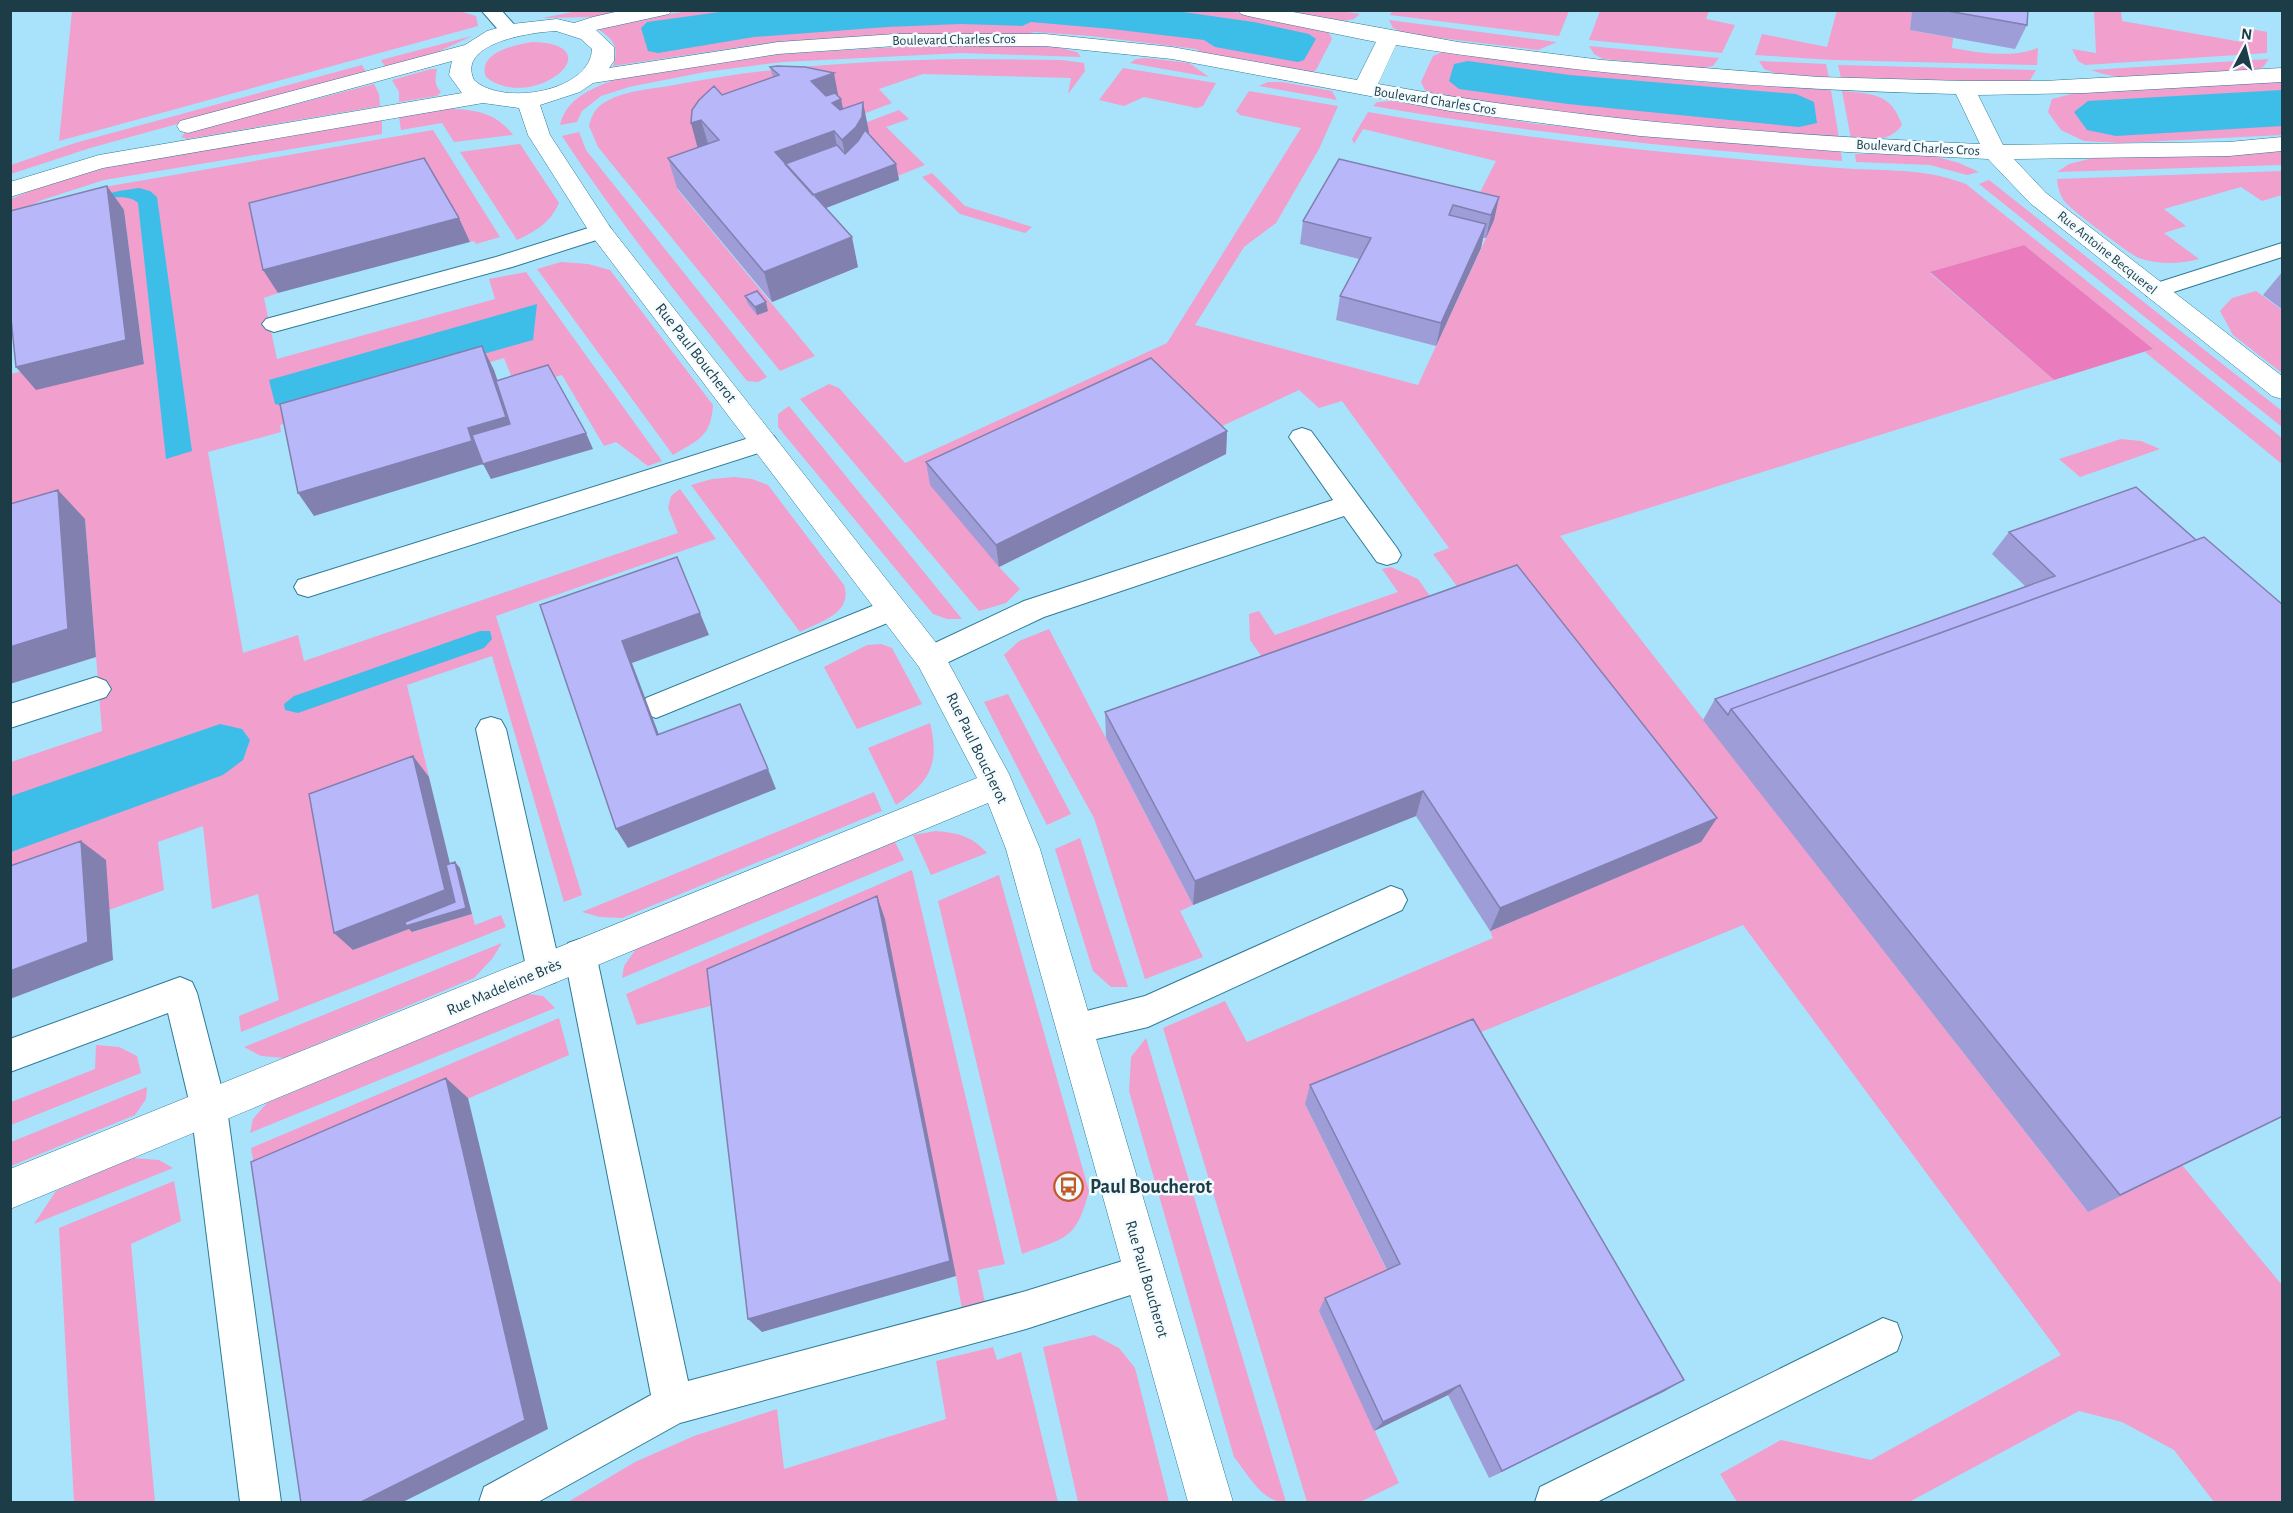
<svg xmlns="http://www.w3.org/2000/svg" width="2293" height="1513" viewBox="0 0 2293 1513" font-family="'Alegreya Sans',sans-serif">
	<rect width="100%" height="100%" fill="#a8e3fb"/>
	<path fill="#f19fcd" d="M694 10H1223L1319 28 1329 33 1332 39 1316 70 1311 73 1205 55 1196 49 1091 36 1034 32 1027 35 927 34 761 44 613 66C619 48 615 40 599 30L601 26Z
		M1837 10 1912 11 1910 30 1953 38 1952 48C1979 53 2012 58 2038 48L2037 65 1833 60 1755 55 1762 34 1827 47Z
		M459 11 476 16 478 26 59 141 72 11Z
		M578 11H634L596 17 542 18Z
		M1287 11H1341L1360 14 1354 19 1344 21Z
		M1392 11V10L1569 11 1559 36 1390 15Z
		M1600 11H1709L1706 19 1735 25 1722 53 1589 40Z
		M2094 11H2121L2122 21 2242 42 2240 27 2267 32V53L2085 65 2078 61 2072 49 2096 53Z
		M1389 20 1557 42 1538 50 1407 34 1393 28Z
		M472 36 429 56 385 67 381 60Z
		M532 42C617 44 532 114 486 77 477 53 514 45 532 42Z
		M950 44 1056 47 1077 52 1081 57 962 53 782 62 705 72 629 87 601 96 582 111 577 122 560 125C566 98 593 88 616 79L779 54Z
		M1589 46 1719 58 1713 66 1702 68 1603 59 1594 54Z
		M1442 52 1702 82 1831 90 1839 138 1680 126 1438 97 1425 90 1421 82 1433 56Z
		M1146 58 1189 63 1209 77 1130 63 1136 59Z
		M962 59 1062 60 1084 63 1085 71 1068 94 1071 78 923 74 879 89 892 103 832 126 699 150 677 189 815 356 780 371 598 147 589 126C592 114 596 107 607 101 626 90 653 89 674 85 769 66 866 61 962 59Z
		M2269 59 2263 67 2249 73C2203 75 2134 87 2091 70Z
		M1759 61 1826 64 1829 78 1777 74 1764 69Z
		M362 65 366 72 90 148 11 174V165L75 143Z
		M1838 65 2036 70 2029 82 1841 78Z
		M1123 68 1216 83 1203 106 1197 108 1144 97 1124 106 1099 100Z
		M431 69H437C435 78 434 85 441 92L437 96 399 102V92L392 80Z
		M1268 82H1282L1332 91 1337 100 1259 86Z
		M2282 82V135L2120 143 2084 141 2061 130 2048 112 2052 99 2075 93Z
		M374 84 379 94 380 106 187 139 181 137 185 133Z
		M1249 91 1338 106 1319 149 1276 223 1244 247 1195 325 1418 385 1486 238 1472 208 1496 161 1363 129 1354 144 1352 139 1368 112C1495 134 1621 149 1749 160 1784 163 1819 167 1854 169 1894 171 1927 169 1966 184L2282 438V464L2145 352 2152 349 2024 245 1930 273 2054 380 1560 536 2087 1211 2182 1165 2282 1285V1502H2214L2174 1450 2122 1422 2079 1411 1909 1502H1737L1720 1474 1781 1440 1871 1460 2061 1355 1743 925 1305 1104 1391 1279 1319 1311 1399 1483 1360 1502H1307L1163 1028 1225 1001 1247 1042 1493 938 1490 931 1700 842 1459 589 1433 554 1449 548 1342 401 1319 408 1299 390 1205 434 999 567 1020 589 1006 603 979 611 800 399 829 384 839 388 905 463 1167 343 1301 128 1240 115 1236 111Z
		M1842 91C1873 94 1891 93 1902 125 1890 142 1871 140 1851 139Z
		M1391 101 1537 124 1841 152 1842 161C1685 149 1528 133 1373 106L1377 102Z
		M444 109C472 109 495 111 513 135L454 142 442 123 401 130 399 117Z
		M899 110 909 119 886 127 925 165 895 177 868 132 838 133Z
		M382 120V134L104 180 42 200 11 215V199C50 182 91 171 133 161Z
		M433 130 500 237 476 244 474 241 470 242 435 182 263 227 278 293 264 298 277 359 495 299 489 279 526 272 662 461 648 466 616 442 604 446 562 375 516 388 504 358 280 425 281 432 208 452 243 653 298 635 304 661 678 533 668 508 671 496 680 489 716 539 496 616 582 895 564 902 492 656 407 685 429 777 353 950 411 928 413 932 472 914 475 925 501 915 506 927 241 1032 239 1016 279 1000 258 894 212 909 203 826 158 842 164 890 109 910 11 894V762L102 731 85 519 11 541V374L34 368 144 363 124 210 104 187Z
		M579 132 586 150 767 377 758 382 747 381C683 301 618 222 562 136Z
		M520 144 559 203C550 223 536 231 517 240L460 152Z
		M2282 151V165L2057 172 2069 164 2097 157Z
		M1855 154H1927L1959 163 1979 172 1967 175 1930 165 1856 162Z
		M2282 171V195L2262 201 2241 187 2164 209 2186 226 2164 233 2199 259C2179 264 2159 265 2139 258 2129 254 2076 213 2067 204 2060 197 2058 188 2057 179Z
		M932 173 965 206 1032 227 1025 233 960 214 922 177Z
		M1989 180 2282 411V427L1979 184Z
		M561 262 588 264 610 270 713 405C711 437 698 440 673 455L537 269Z
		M2256 291 2282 310V373L2233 335 2220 311 2232 298Z
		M789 406 962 619H947L933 614 778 427V414Z
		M2121 439 2141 441 2160 449 2080 477 2059 459Z
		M734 477 752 479 768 485 844 585C853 613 821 621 800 632L691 485 712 479Z
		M1391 567 1418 579 1444 616 1276 677 1250 640 1249 614 1259 611 1275 635 1398 592 1382 569Z
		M1049 629 1193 905 1180 911 1203 957 1145 979 1094 818 1004 655 1019 641Z
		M881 644 892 648 922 704 857 729 824 667 867 645Z
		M1008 694 1071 814 1047 825 984 702Z
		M930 723C940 764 930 782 896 805L868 748Z
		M874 792 882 811 622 918 600 917 582 912Z
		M936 831C958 833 972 836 987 853L931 875 913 835Z
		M1080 838 1128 987H1111L1093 971 1055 849Z
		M895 842 904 860 622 978 624 966 636 949Z
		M912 870 1005 1264 978 1270 986 1307 963 1314 956 1276 714 1005 637 1025 626 994Z
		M999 875 1089 1191C1076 1240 1067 1237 1022 1254L938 901Z
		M502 943 492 959 474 978 284 1058 261 1056 244 1047Z
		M528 994 543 996 555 1008 250 1133 253 1119 267 1103Z
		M559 1018 569 1055 258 1189 251 1148Z
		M1146 1038 1286 1502C1262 1503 1248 1474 1234 1457L1129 1091 1131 1057Z
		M96 1045 119 1047 137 1056 141 1073 11 1125V1102L95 1069Z
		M147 1087 146 1099 135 1115 11 1166V1142Z
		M133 1158 159 1160 173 1168 34 1224 56 1191Z
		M174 1181 181 1221 131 1244 155 1502H74L59 1228Z
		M1094 1335 1119 1348 1135 1368 1169 1502H1078L1043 1347Z
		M993 1347 997 1360 1021 1352 1058 1502H568L635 1462 694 1436 777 1409 784 1469 946 1419 936 1361Z"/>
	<path fill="#ea7bbd" d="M2024 245 2153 349 2054 380 1930 272Z"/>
	<path fill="#3dbee9" d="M727 11H1176L1254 22 1309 34 1316 39 1304 60 1298 62 1215 47 1204 40 1111 29 1031 22 1022 26 960 24 887 27 754 37 658 53 648 51 641 28 647 22Z
		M1468 61 1570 75 1796 94 1814 102 1817 123 1799 127 1568 104 1459 89 1449 81 1454 64Z
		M2282 90V126L2116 136 2087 130 2074 112 2088 101Z
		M139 188 150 191 157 197 192 451 166 459 138 203C122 188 77 207 57 212V206L119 191Z
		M537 304 533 340 292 408 275 404 269 380Z
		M480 631H490L492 639 484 648 298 713 285 710 284 704 294 696Z
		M220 724 242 729 250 740 243 760 223 775 11 852V796Z"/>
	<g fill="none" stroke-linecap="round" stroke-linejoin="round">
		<defs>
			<path id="lane" d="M481 10H501L519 30 516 34H502Z
				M601 224 609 226 612 231 609 236 512 267 274 332 266 329 262 324 266 319 496 257Z
				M2282 243V257L2155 298 2147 296 2143 291 2147 286Z
				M1302 428 1311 431 1397 548 1401 555 1397 562 1387 565 1377 562 1344 516 1044 617 940 666 930 669 920 666 916 658 920 650 1024 601 1333 500 1289 437 1293 431Z
				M765 433 774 436 778 442 774 448 308 597 298 594 294 587 298 580Z
				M892 598 902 601 906 609 902 617 666 714 656 718 646 714 641 706 646 698Z
				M96 677 106 681 111 689 106 697 10 728V704Z
				M491 717 501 720 506 729 561 971 556 982 544 986 532 982 527 971 476 729 481 720Z
				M1391 886 1402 890 1407 900 1402 910 1148 1027 1075 1044 1063 1039 1058 1028 1063 1017 1145 996Z
				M580 939 592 943 596 954 688 1381 1026 1291 1145 1254 1158 1260 1164 1273 1158 1286 1026 1329 680 1423 538 1502H479L484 1487 651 1395 564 954 568 943Z
				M180 977 192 982 197 993 227 1109 281 1502H240L191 1109 168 1013 10 1072V1039Z
				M1883 1318 1897 1323 1902 1337 1897 1351 1597 1502H1535L1540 1487Z"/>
			<path id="street" d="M624 10H672L669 14 596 30 614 47V61L609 68 778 42 895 34H1045L1172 47 1357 80 1376 42 1248 16 1241 14 1238 10H1282L1458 42 1602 60 1819 77 1964 81H2044L2282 68V82L2084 93 1978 95 2003 145 2229 142 2282 137V151L2229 156 2014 159 2046 193 2282 376V399L2272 396 2030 203 1988 159 1847 152 1640 136 1450 111 1172 59 1045 46H895L778 54 593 83 580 92 540 105 550 135 610 227 941 649 1009 774 1040 849 1233 1502H1188L1006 849 988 803 10 1209V1169L977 778 919 667 592 236 528 135 519 108 483 103 103 168 10 197V182L99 155 462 93 449 75 452 61 188 133 180 131 177 126 180 121 465 45 487 31 512 24 557 19 574 23 593 17ZM556 31 581 39 592 49C591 91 503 107 474 80 456 42 534 32 556 31ZM1396 45C1581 74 1768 90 1956 94L1980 144C1778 135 1577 120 1378 84Z"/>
		</defs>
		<use href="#lane" stroke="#2e7b96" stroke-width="2"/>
		<use href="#street" stroke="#2e7b96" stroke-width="1"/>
		<use href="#lane" fill="#fff" fill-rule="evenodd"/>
		<use href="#street" fill="#fff" fill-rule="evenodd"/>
	</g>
	<path fill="#9e9dd7" d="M1912 10H2028L2027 25 2015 49 1910 30Z
		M770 67 838 96 841 99 843 109 869 132 868 134 896 164 899 180 826 208 858 267 772 302 677 188 668 158 698 147 691 123 722 95 773 77Z
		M1499 197 1494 220 1486 238H1483L1481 248 1436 346 1336 320 1340 296 1359 259 1300 244 1303 221Z
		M2283 271V310L2263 295Z
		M745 296 768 311 757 315 748 304Z
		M1227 431 1226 454 999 567 930 485 926 462Z
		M2136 487 2283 1116 2088 1212 1703 720 1715 699 2026 587 1992 554 2009 532Z
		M1105 712 1717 818 1701 842 1490 931 1416 816 1193 905 1106 738Z
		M1310 1085 1665 1391 1489 1478 1448 1395 1374 1431 1319 1311 1325 1298 1387 1270 1305 1104Z"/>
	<path fill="#8180af" d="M834 73 839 100 841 99 847 129 811 81Z
		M863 102 869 132 867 147 848 170 842 140Z
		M701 120 710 150 699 153 691 123Z
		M834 131 840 161 790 179 775 152Z
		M896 164 899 180 810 214 807 197Z
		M107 186 124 210 144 364 36 390 16 367Z
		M1499 197 1494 220 1486 238 1491 215Z
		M459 218 470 242 278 293 263 270Z
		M1486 224 1481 248 1436 346 1441 323Z
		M852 237 858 267 772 302 764 272Z
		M766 302 768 311 757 315 755 307Z
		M482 346 494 370 518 440 586 433 593 449 491 479 483 464 314 516 298 493 468 428Z
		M1227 431 1226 454 999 567 996 545Z
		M58 490 85 519 96 657 10 684V647Z
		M700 613 709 635 632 663 667 756 657 735 622 641Z
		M413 756 429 777 461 909 466 908 455 862 460 868 472 914 412 932 409 929 353 950 334 933Z
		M768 769 776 789 628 848 616 829Z
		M1423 791 1416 816 1193 905 1195 881Z
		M1717 818 1701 842 1490 931 1500 908Z
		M81 841 106 860 113 960 10 999V971Z
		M877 896 885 919 956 1276 762 1332 748 1319Z
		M446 1078 468 1098 548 1429 401 1503H359Z
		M1684 1380 1665 1391 1489 1478 1502 1471Z
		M1460 1385 1448 1395 1374 1431 1383 1422Z"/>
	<path fill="#b8b7fa" stroke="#8180af" stroke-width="1.5" d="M1942 10H2028L2027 25Z
		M777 66 805 67 834 73 811 81 826 96 835 93 841 99 832 103 840 110 863 102 862 117 856 127 842 140 834 131 775 152 852 237 764 272 668 158 719 140 701 120 691 123 692 110 699 100 714 86 722 95 779 75 770 67Z
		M865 130 896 164 813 195 785 164 837 145 845 154 858 141Z
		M424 158 459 218 263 270 249 203Z
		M1339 159 1499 197 1491 215 1453 205 1449 215 1486 224 1441 323 1340 296 1371 238 1303 221Z
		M107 186 126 340 16 367 10 309V211Z
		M757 291 766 302 755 307 745 296Z
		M482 346 506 417 468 428 472 441 298 493 280 404Z
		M1151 358 1227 431 996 545 926 462Z
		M548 365 586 433 483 464 472 435 510 424 496 381Z
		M2136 487 2196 540 1731 709 1728 715 1715 699 2055 576 2009 532Z
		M58 490 68 629 10 647V504Z
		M2204 537 2283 605V1116L2120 1195 1731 709Z
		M677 557 700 613 622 641 657 735 740 704 768 769 616 829 540 605Z
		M1517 565 1717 818 1500 908 1423 791 1195 881 1105 712Z
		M413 756 445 890 334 933 309 794Z
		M81 841 88 942 10 971V866Z
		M455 862 466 908 406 926 405 922 455 902 446 865Z
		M877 896 950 1261 748 1319 707 969Z
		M1473 1019 1684 1380 1502 1471 1460 1385 1383 1422 1325 1298 1400 1264 1310 1085Z
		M446 1078 525 1420 359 1503H301L251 1162Z"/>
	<defs>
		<symbol id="bus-ring" viewBox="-11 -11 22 22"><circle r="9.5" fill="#f4fbfe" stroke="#c05c28" stroke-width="1.5"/><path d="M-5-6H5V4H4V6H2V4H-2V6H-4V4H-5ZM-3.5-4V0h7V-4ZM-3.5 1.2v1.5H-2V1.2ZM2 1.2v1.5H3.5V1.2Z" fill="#c05c28"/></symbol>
	</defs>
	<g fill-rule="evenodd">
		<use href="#bus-ring" x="1052" y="1170" width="33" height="33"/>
	</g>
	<g text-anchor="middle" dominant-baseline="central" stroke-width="5" stroke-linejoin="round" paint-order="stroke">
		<g font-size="14" fill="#1c3c48" stroke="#f4fbfe">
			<text transform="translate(954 40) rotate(-1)">Boulevard Charles Cros</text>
			<text transform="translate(1435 101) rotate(9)">Boulevard Charles Cros</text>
			<text transform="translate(1918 148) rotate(3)">Boulevard Charles Cros</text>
			<text transform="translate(2107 253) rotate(39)">Rue Antoine Becquerel</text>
		</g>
		<g font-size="16" fill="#1c3c48" stroke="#f4fbfe">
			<text transform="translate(696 353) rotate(52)">Rue Paul Boucherot</text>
			<text transform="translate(977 748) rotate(64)">Rue Paul Boucherot</text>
			<text transform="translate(504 987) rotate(-23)">Rue Madeleine Brès</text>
			<text transform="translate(1147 1279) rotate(74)">Rue Paul Boucherot</text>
		</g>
		<g font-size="20" font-weight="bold" fill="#1c3c48" stroke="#f4fbfe" text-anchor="start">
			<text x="1090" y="1187">Paul Boucherot</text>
		</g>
	</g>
	<rect width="2293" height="1513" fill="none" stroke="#1c3c48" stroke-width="24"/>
	<g transform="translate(2245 48) rotate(7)" stroke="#f4fbfe" stroke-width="4.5" paint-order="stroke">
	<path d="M0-4.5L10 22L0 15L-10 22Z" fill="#1c3c48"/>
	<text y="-9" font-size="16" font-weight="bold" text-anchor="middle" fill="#1c3c48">N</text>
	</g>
</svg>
